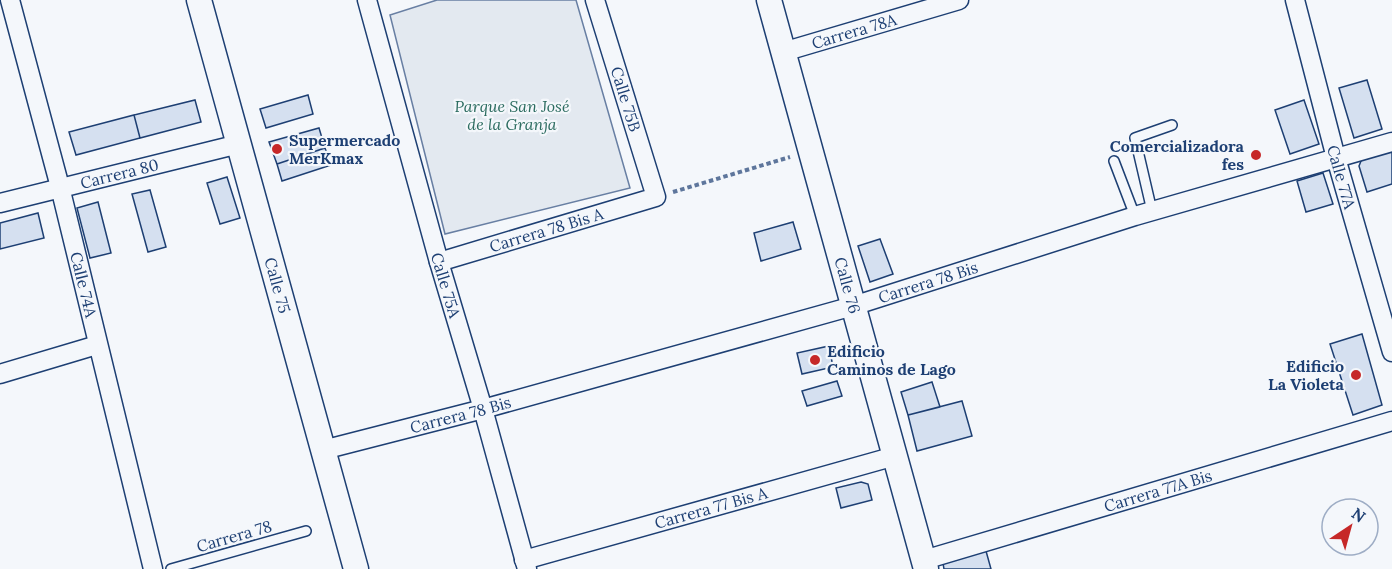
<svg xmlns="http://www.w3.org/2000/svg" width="1392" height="569" viewBox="0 0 1392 569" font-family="Lora,serif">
	<rect width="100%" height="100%" fill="#f4f7fb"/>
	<path fill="#e3e9f0" stroke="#687fa3" stroke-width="1.5" d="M437 0H576L630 188 445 234 390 15Z"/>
	<path fill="#d5e0f0" stroke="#1d3f73" stroke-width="1.5" d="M1367 80 1382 129 1354 138 1339 88Z
		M308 95 313 114 266 128 260 109Z
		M195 100 201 122 140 138 134 115Z
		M1304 100 1319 144 1290 154 1275 110Z
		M134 115 140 138 76 155 69 132Z
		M319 128 325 148 277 164 269 142Z
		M1392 147V184L1367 192 1359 166 1363 156Z
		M325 148 331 165 282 181 277 164Z
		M1323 173 1333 204 1306 212 1297 181Z
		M227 177 240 218 220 224 207 183Z
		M150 190 166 247 148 252 132 194Z
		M98 202 111 253 90 258 77 208Z
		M38 213 44 238 0 249V223Z
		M793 222 801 249 761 261 754 233Z
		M880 239 893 274 870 282 858 246Z
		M1362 334 1382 405 1353 415 1330 344Z
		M829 346 833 367 802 374 797 353Z
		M837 381 842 396 807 406 802 391Z
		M932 382 940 407 908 415 901 392Z
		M962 401 972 436 917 451 908 415Z
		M861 482 868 484 872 500 841 508 836 488Z
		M986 551 991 569H944L943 563Z"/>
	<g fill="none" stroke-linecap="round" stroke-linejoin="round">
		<defs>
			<path id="service" d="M1114 161 1135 216
				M1152 211 1135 138 1172 125
				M171 569 306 531"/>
			<g id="minor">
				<path id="s1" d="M10 0 60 187 153 569"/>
				<path id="s2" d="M367 0 439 262 483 409 527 569"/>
				<path id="s3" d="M1295 0 1336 158 1392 352"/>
				<path id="s4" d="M783 52 959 0"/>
				<path id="s5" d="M0 203 239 144"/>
				<path id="s6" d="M439 262 656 197 595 0"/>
				<path d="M0 374 97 345"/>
				<path id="s7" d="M323 450 483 409 853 306 1135 216 1392 142"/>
				<path id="s8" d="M524 560 895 456"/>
				<path id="s9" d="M924 560 1392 421"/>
			</g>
			<g id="tertiary">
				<path id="s10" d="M199 0 356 569"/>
				<path id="s11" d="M769 0 926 569"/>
			</g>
		</defs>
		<use href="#service" stroke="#1d3f73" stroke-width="12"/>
		<use href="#minor" stroke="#1d3f73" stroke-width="21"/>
		<use href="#tertiary" stroke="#1d3f73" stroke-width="27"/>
		<path stroke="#5e769c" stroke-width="4" stroke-dasharray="4.5 3" stroke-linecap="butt" d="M673 192 790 157"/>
		<use href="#service" stroke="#f4f7fb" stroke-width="9"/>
		<use href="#minor" stroke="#f4f7fb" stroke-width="18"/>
		<use href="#tertiary" stroke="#f4f7fb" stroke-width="24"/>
	</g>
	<g fill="#c62828" stroke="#f4f7fb" stroke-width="2">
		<circle cx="277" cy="149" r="6"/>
		<circle cx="1256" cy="155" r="6"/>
		<circle cx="815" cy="360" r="6"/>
		<circle cx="1356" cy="375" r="6"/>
	</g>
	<g text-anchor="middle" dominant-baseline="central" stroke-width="4.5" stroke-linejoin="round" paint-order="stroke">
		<g font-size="16" fill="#1d3f73" stroke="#f4f7fb">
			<text stroke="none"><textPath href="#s4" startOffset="74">Carrera 78A</textPath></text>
			<text transform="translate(626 99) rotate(73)">Calle 75B</text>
			<text stroke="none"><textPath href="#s5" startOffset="123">Carrera 80</textPath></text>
			<text stroke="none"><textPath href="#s3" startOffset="183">Calle 77A</textPath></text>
			<text stroke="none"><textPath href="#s6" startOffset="112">Carrera 78 Bis A</textPath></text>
			<text stroke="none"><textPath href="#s7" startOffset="628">Carrera 78 Bis</textPath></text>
			<text stroke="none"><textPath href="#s1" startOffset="294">Calle 74A</textPath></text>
			<text stroke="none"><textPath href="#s10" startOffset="296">Calle 75</textPath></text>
			<text stroke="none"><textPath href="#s2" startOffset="296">Calle 75A</textPath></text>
			<text stroke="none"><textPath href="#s11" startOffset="296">Calle 76</textPath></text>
			<text stroke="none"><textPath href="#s7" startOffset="142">Carrera 78 Bis</textPath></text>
			<text stroke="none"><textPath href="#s9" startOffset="244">Carrera 77A Bis</textPath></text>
			<text stroke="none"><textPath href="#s8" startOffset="194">Carrera 77 Bis A</textPath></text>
			<text transform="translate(234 536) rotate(-16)">Carrera 78</text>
		</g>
		<g font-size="16" font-style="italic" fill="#2c6c60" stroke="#f4f7fb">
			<text x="512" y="106">Parque San José<tspan x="512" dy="18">de la Granja</tspan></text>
		</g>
		<g font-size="16" font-weight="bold" fill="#1d3f73" stroke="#f4f7fb" text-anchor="start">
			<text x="289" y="140">Supermercado<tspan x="289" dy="18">MerKmax</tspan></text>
			<text x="1244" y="146" text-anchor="end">Comercializadora<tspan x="1244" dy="18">fes</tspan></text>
			<text x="827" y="351">Edificio<tspan x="827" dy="18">Caminos de Lago</tspan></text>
			<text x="1344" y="366" text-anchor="end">Edificio<tspan x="1344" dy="18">La Violeta</tspan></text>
		</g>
	</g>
	<g transform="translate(1350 527) rotate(36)"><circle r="28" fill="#f4f7fb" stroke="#9eadc5" stroke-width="1.5"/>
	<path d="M0-4.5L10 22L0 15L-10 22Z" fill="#c62828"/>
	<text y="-9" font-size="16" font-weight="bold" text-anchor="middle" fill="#1d3f73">N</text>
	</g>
</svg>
